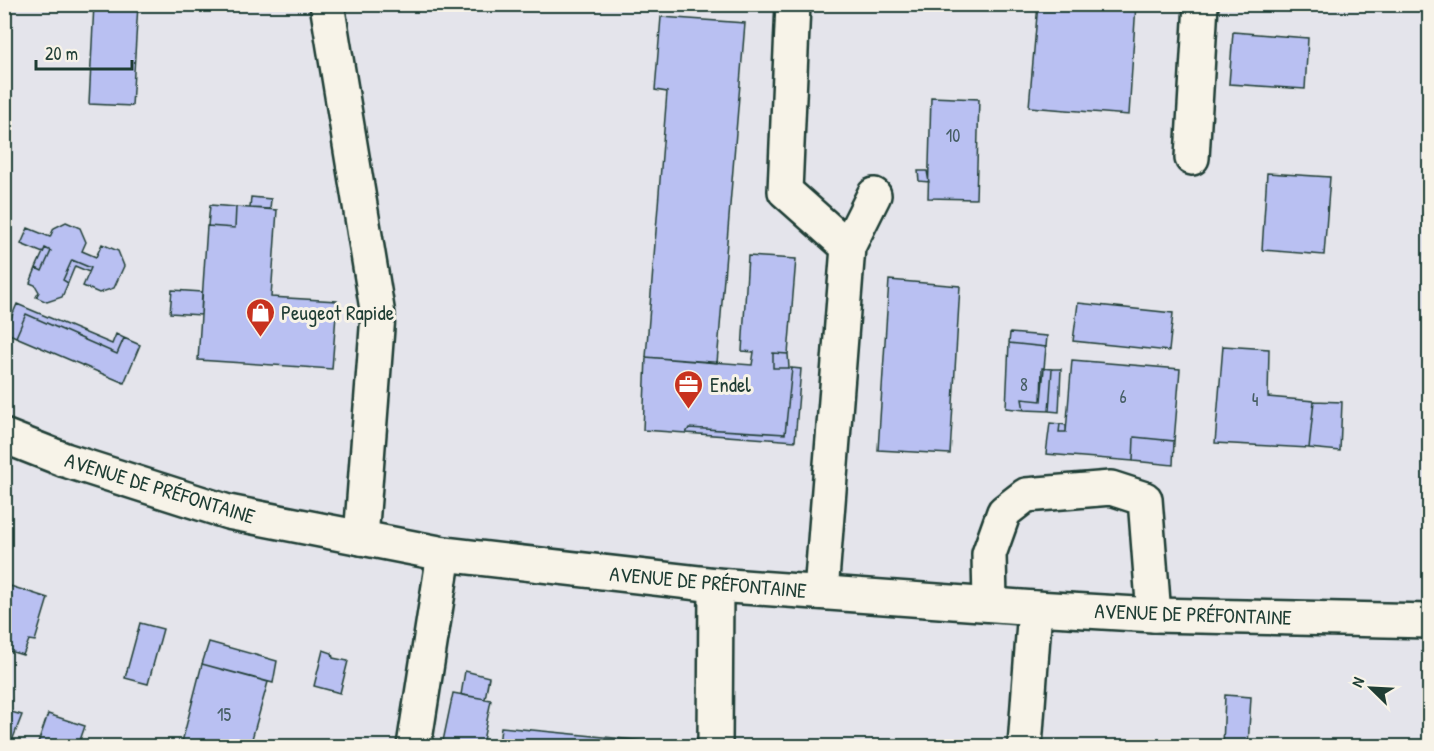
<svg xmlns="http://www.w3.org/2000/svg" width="1434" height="751" viewBox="0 0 1434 751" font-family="'Patrick Hand',sans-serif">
	<rect width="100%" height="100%" fill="#f7f3e8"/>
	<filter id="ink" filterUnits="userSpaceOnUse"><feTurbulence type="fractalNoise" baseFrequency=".0167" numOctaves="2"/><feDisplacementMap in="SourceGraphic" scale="12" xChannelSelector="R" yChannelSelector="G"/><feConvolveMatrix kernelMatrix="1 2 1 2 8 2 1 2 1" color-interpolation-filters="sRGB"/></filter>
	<g filter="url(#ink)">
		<path fill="#e4e4eb" d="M4 5H1429V746H5Z"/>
		<path fill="#b9c0f2" stroke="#1f3d34" stroke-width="1.5" d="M94 4H138L132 106 89 104Z
			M1038 4H1136L1129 115 1029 107Z
			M661 17 745 23 717 363 646 357 667 92 655 90Z
			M1233 32 1308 38 1305 89 1229 84Z
			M931 97 979 99 976 199 928 198Z
			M918 171H927L929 182 919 181Z
			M1267 173 1330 177 1324 255 1262 250Z
			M251 197 271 199 270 209 250 208Z
			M210 205 236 207 235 228 208 226Z
			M236 207 277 210 271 297 337 301 332 369 198 360 207 226 235 228Z
			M66 222 80 228 86 242 82 251 96 257 102 244 118 251 124 266 114 288 99 293 83 286 91 268 72 260 63 280 68 283 62 297 47 302 36 297 39 292 35 285 30 283 36 268 42 271 51 251 45 248 43 253 21 244 28 228 50 237 54 228Z
			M45 248 51 251 42 271 36 268Z
			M748 256 796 259 788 354 773 353V368H792L785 434 689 428 686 433 643 430 646 357 752 365 754 352 742 351Z
			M72 260 91 268 89 272 75 266 68 283 63 280Z
			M889 280 960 286 950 454 878 450Z
			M172 290 202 292 201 315 170 313Z
			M1078 303 1173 313 1169 351 1073 341Z
			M17 304 112 344 116 334 124 338 117 354 26 314 16 337 5 332Z
			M26 314 117 354 124 338 140 345 124 383 16 337Z
			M1010 333 1047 336 1046 347 1009 343Z
			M1009 343 1046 347 1041 401 1022 399 1024 410 1006 408Z
			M1223 346 1269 349 1268 397 1314 401 1309 448 1215 443Z
			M773 353 788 354 789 368H773Z
			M1072 360 1180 369 1174 441 1134 437 1133 461 1046 454 1050 423 1060 424 1059 432H1066Z
			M792 368 801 369 795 441 686 433 689 428 785 434Z
			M1042 368 1052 369 1049 411 1024 410 1022 399 1041 401Z
			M1052 369H1061L1059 412 1049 411Z
			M1314 401 1342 402 1340 451 1309 448Z
			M1060 424 1066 425V432H1059Z
			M1134 437 1174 441 1173 465 1133 461Z
			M4 584 48 598 35 641 29 640 23 655 6 650 4 653Z
			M140 623 163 629 148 684 125 678Z
			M209 642 277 661 273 683 202 664Z
			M323 650 332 653 333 658 348 661 340 693 314 686Z
			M202 664 268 682 250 746H181Z
			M465 671 489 677 485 699 461 695Z
			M453 693 491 700 482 746H442Z
			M1225 695 1251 697 1248 746H1223Z
			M4 710 22 715 10 746H4Z
			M48 714 85 726 78 746H37Z
			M501 727 665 743 664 746H499Z"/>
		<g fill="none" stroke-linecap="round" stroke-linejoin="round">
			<defs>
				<path id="minor" d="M327 4 378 315 361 538
					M793 4 785 191 848 247 821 592
					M1192 158 1201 4
					M848 247 874 195
					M990 604 989 554 1004 512 1026 495 1111 488 1145 499 1154 615
					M414 746 444 554
					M715 746 716 585
					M1025 746 1035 608"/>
				<path id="major" d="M4 436 65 460 228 512 444 554 716 585 1035 608 1154 615 1430 621"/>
			</defs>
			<use href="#minor" stroke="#1f3d34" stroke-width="38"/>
			<use href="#major" stroke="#1f3d34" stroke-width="38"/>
			<use href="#minor" stroke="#f7f3e8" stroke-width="33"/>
			<use href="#major" stroke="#f7f3e8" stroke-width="33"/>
		</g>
	</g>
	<defs>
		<symbol id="shop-pin" viewBox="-11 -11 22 30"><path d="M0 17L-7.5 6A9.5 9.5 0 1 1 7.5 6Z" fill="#c8321e" stroke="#f7f3e8"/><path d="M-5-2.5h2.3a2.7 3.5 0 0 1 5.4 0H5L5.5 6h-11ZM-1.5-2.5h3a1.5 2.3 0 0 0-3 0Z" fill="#fff"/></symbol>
		<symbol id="office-pin" viewBox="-11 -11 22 30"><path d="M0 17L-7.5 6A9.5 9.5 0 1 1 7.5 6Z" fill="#c8321e" stroke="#f7f3e8"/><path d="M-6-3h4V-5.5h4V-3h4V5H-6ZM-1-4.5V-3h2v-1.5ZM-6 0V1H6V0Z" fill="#fff"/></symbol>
	</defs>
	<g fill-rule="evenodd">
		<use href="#shop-pin" x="244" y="296" width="33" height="45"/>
		<use href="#office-pin" x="672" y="368" width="33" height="45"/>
	</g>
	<g text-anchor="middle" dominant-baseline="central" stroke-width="6" stroke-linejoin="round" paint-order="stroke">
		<g font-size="18" fill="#465e64">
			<text x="953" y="135">10</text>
			<text x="1024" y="384">8</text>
			<text x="1123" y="396">6</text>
			<text x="1255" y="399">4</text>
			<text x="224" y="714">15</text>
		</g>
		<g font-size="21" fill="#1f3d34" stroke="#f7f3e8" text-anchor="start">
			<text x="281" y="312">Peugeot Rapide</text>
			<text x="710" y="384">Endel</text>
		</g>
		<g font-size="21" fill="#1f3d34" stroke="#f7f3e8">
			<text transform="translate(160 488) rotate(17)">AVENUE DE PRÉFONTAINE</text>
			<text transform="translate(708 582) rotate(5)">AVENUE DE PRÉFONTAINE</text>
			<text transform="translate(1193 614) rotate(2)">AVENUE DE PRÉFONTAINE</text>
		</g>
	</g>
	<rect width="1434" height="751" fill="none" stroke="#f7f3e8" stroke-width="24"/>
	<rect x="12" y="12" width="1410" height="727" fill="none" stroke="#1f3d34" stroke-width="2" filter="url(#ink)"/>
	<g transform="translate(1371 688) rotate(294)" stroke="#f7f3e8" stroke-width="4.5" paint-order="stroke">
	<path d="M0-4.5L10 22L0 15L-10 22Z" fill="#1f3d34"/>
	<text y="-9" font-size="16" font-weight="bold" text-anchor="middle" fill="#1f3d34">N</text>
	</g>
	<path d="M36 60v9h96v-9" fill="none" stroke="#1f3d34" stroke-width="3"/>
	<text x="45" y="60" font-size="18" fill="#1f3d34" stroke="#f7f3e8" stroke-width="4.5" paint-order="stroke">20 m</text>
</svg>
